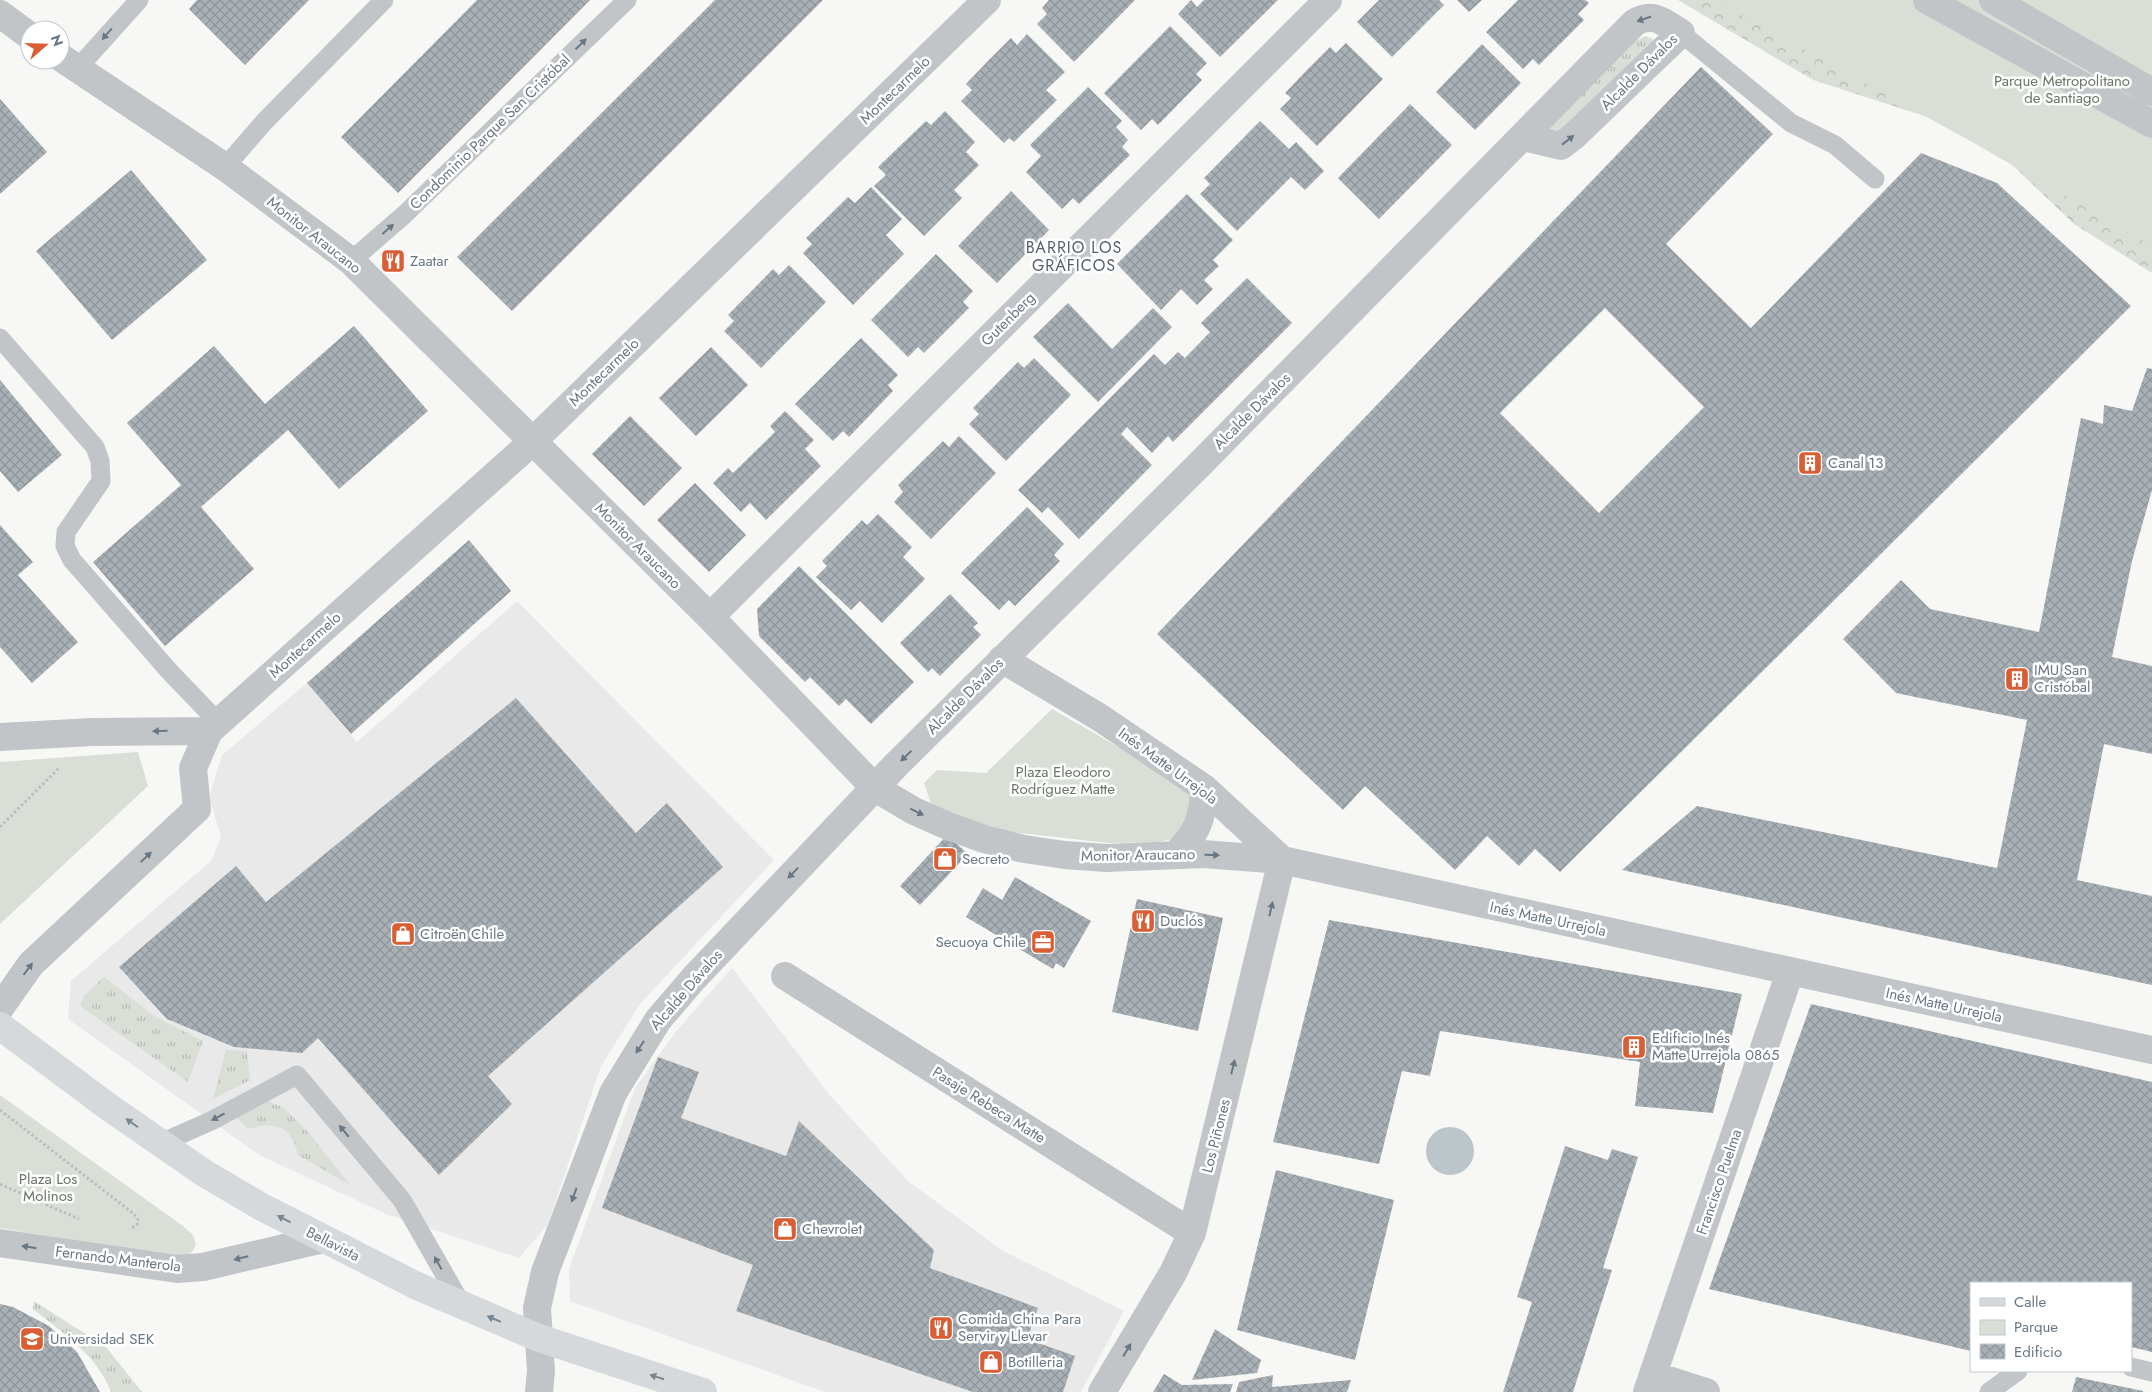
<svg xmlns="http://www.w3.org/2000/svg" width="2152" height="1392" viewBox="0 0 2152 1392" font-family="Jost,sans-serif">
	<defs>
		<pattern id="grass-tufts" width="24" height="20" patternUnits="userSpaceOnUse" patternTransform="scale(1.25)"><rect width="24" height="20" fill="#d9ded6"/><path d="M3 7l-1-3M5 7V3M7 7l1-3M15 17l-1-3M17 17v-4M19 17l1-3" fill="none" stroke="#b4b9b3"/></pattern>
		<pattern id="forest-crowns" width="20" height="18" patternUnits="userSpaceOnUse" patternTransform="scale(1.25)"><rect width="20" height="18" fill="#d9ded6"/><path d="M2 6a3 3 0 1 1 6 0M12 15a3 3 0 1 1 6 0" fill="none" stroke="#b4b9b3"/></pattern>
		<pattern id="building-cross-hatch" width="8" height="8" patternUnits="userSpaceOnUse" patternTransform="scale(1.25)"><rect width="8" height="8" fill="#aab1b6"/><path d="M0 0l8 8M0 8l8-8" fill="none" stroke="#8e959a"/></pattern>
	</defs>
	<rect width="100%" height="100%" fill="#f7f8f5"/>
	<path fill="#e8e9e8" d="M517 601 774 860 640 1004 601 1066 548 1224 519 1258 386 1214 259 1155 68 1019 71 981 211 861 221 837 209 797 222 755 307 683 357 742Z
		M732 968 829 1094 908 1181 1003 1251 1124 1311 1081 1392H825L570 1301 569 1269 635 1088 677 1030Z"/>
	<path fill="url(#grass-tufts)" d="M1646 36 1655 40 1568 126 1559 131 1546 130 1635 41Z
		M104 977 154 1016 203 1041 188 1082 80 1006 84 996Z
		M226 1050 247 1051 250 1080 213 1099Z
		M266 1100 284 1108 308 1132 350 1185 298 1155C292 1126 275 1121 248 1129L234 1114Z
		M34 1301 106 1347 142 1392H111C97 1355 63 1333 33 1309Z"/>
	<path fill="url(#forest-crowns)" d="M1678 0H1891L2152 138V273L2074 224 1980 134 1813 80Z"/>
	<path fill="#d9ded6" d="M1714 0H2152V246L1974 143Z
		M1052 709 1186 786 1193 802 1182 837 1158 842 1108 843 1004 831 932 807 924 783 937 770 986 773Z
		M138 752 148 786 0 924V762Z
		M0 1095 183 1226 193 1235 196 1245 192 1252 183 1259 0 1228Z"/>
	<path fill="#bbc5ca" d="M1426 1151a24 24 0 1 1 48 0a24 24 0 1 1-48 0Z"/>
	<path fill="url(#building-cross-hatch)" fill-rule="evenodd" d="M197 0H309L245 65 189 9Z
		M477 0H590L398 193 341 137Z
		M715 0H823L512 311 457 257Z
		M1049 0H1135L1074 62 1037 24 1047 14 1042 8Z
		M1191 0 1197 7 1204 0H1278L1220 57 1178 14Z
		M1379 0H1439L1444 5 1392 57 1357 22Z
		M1457 0H1482L1469 12Z
		M1518 0H1585L1589 3 1578 14 1584 20 1539 65 1533 59 1523 69 1486 32Z
		M1170 26 1207 63 1196 74 1202 80 1158 125 1152 119 1141 130 1104 93Z
		M1027 34 1065 72 1046 90 1057 100 1014 142 1009 138 1004 143 961 101 972 90 966 84 988 61 1011 38 1017 45Z
		M1346 43 1383 79 1317 146 1280 109 1291 98 1285 93 1307 70 1330 47 1336 53Z
		M1482 44 1521 83 1475 130 1436 92Z
		M1701 67 1773 134 1666 244 1751 328 1921 153 1997 183 2131 306 1560 872 1535 849 1519 866 1487 836 1455 870 1365 786 1343 810 1157 634ZM1605 308 1704 407 1599 513 1500 413Z
		M1088 87 1122 121 1116 127 1128 140 1122 147 1130 155 1079 204 1073 198 1062 209 1026 172 1041 156 1030 145Z
		M0 99 47 152 0 194Z
		M1410 104 1452 145 1379 219 1338 178Z
		M945 111 975 142 966 152 979 165 954 190 962 198 924 236 874 186 886 175 878 167 926 121 931 125Z
		M1260 121 1289 149 1296 142 1324 171 1305 190 1291 177 1237 231 1200 194 1210 184 1204 178Z
		M131 170 207 260 112 340 36 251Z
		M871 187 902 219 886 235 904 254 853 305 803 253 812 244 806 238 848 197 855 203Z
		M1011 191 1049 230 997 283 958 246Z
		M1187 194 1233 240 1213 260 1219 266 1204 280 1213 289 1197 305 1181 289 1161 310 1117 264Z
		M936 254 973 291 963 302 969 308 924 353 918 347 908 357 871 320Z
		M789 265 826 302 761 368 724 331 734 321 728 315 773 269 779 275Z
		M1247 278 1292 323 1173 442 1168 436 1152 453 1127 427 1121 434 1152 465 1079 539 1048 507 1042 513 1018 490 1154 354 1165 365 1178 352 1185 358 1210 332 1201 323Z
		M1068 303 1112 349 1153 308 1172 327 1098 402 1033 337Z
		M354 326 428 411 339 489 288 430 201 507 254 569 165 646 93 562 181 485 127 423 214 346 265 404Z
		M861 338 898 375 888 385 893 391 849 437 843 431 833 441 795 404Z
		M711 347 748 385 696 436 659 398Z
		M1034 358 1071 395 1006 461 969 424 979 414 973 408 1018 362 1024 368Z
		M2147 368 2152 369V490L2132 561 2112 657 2152 666V754L2104 744 2077 880 2152 896V985L1622 870 1697 806 1997 868 2027 720 1896 693 1843 639 1901 580 1930 609 2039 632 2081 418 2103 424 2104 405 2132 411Z
		M0 380 62 455 18 492 0 471Z
		M785 411 814 440 805 449 821 466 766 520 750 503 741 512 713 483 728 468 733 473 775 432 770 426Z
		M630 416 682 468 644 506 592 454Z
		M959 436 996 473 931 539 894 502 903 492 898 485 943 441 949 447Z
		M695 483 746 535 709 572 657 520Z
		M1027 507 1064 544 1054 555 1060 561 1015 606 1009 600 999 610 961 573Z
		M878 514 912 547 903 557 925 579 882 623 860 601 851 610 816 577 827 566 822 561 862 520 867 525Z
		M0 525 33 562 18 575 78 642 32 683 0 647Z
		M469 540 511 591 351 734 307 683Z
		M799 566 914 682 871 724 846 699 839 706 810 677 805 682 759 636 757 609Z
		M950 594 978 623 973 627 981 635 940 676 932 668 928 672 900 643Z
		M516 698 636 833 667 803 723 867 488 1076 512 1104 439 1175 318 1038 302 1053 234 1047 167 1019 119 967 236 866 266 902Z
		M947 835 968 854 920 905 900 886Z
		M1015 877 1091 921 1064 968 1056 963 1053 969 966 917 983 888 1002 900Z
		M1137 899 1223 918 1198 1031 1112 1012Z
		M1329 920 1742 994 1713 1113 1635 1106 1640 1062 1440 1031 1430 1076 1402 1071 1379 1164 1273 1142Z
		M1811 1004 2152 1082V1352L2131 1347V1283H1971V1351L1709 1289Z
		M658 1057 699 1072 681 1118 786 1156 799 1121 934 1250 930 1268 1038 1308 1027 1339 1075 1356 1063 1392H973L736 1311 753 1265 602 1208Z
		M1565 1146 1608 1160 1612 1149 1638 1157 1603 1268 1612 1270 1573 1392H1503L1532 1302 1517 1297Z
		M1276 1170 1394 1200 1355 1360 1237 1330Z
		M0 1304 13 1307 49 1326 77 1352 100 1392H0Z
		M1215 1329 1261 1360 1257 1373 1192 1380Z
		M1164 1374 1182 1385 1233 1384 1230 1392H1153Z
		M1273 1375 1272 1387 1351 1380 1347 1392H1236L1239 1382Z
		M2076 1377 2143 1391V1392H2072Z"/>
	<g fill="none" stroke-linecap="round" stroke-linejoin="round">
		<path stroke="#bbbec0" stroke-width="3" stroke-dasharray="2.5 2.5" stroke-linecap="butt" d="M0 827 60 767
			M0 1110 134 1214 138 1220 137 1225 132 1228
			M0 1184 79 1219"/>
		<path stroke="#c1c5c8" stroke-width="19" d="M1681 33 1791 123 1835 145 1875 179
			M77 69 139 0
			M225 167 265 121 384 0
			M351 261 405 214 627 0
			M0 338 95 447 100 461 101 481 66 532 65 546 72 560 170 672 219 723
			M161 1143 211 1121 297 1075 402 1200 462 1305
			M2131 1367 2152 1372
			M1989 1392 2018 1371"/>
		<path stroke="#c1c5c8" stroke-width="28" d="M1927 0 2152 124
			M1993 0 2152 92
			M0 14 30 36
			M60 57 225 167 351 261 710 617 875 788 914 811 948 826 984 839 1024 849 1065 855 1106 858 1203 854 1282 860 2152 1050
			M710 617 1328 0
			M1002 659 1099 717 1204 788 1282 860
			M0 737 92 732 209 731
			M1175 855C1197 834 1203 819 1204 788
			M785 976 1192 1233
			M0 1008 31 964 197 809 193 768 209 731 532 442 987 0
			M0 1243 177 1269 203 1267 323 1239
			M1653 1375 1706 1392
			M539 1392 541 1371 537 1308 545 1272 613 1093 658 1020 694 978 896 765 1199 465 1634 23C1654 11 1663 22 1681 33L1574 136 1561 146 1523 137
			M1102 1392 1173 1273 1192 1233 1282 860
			M1647 1392 1790 972"/>
		<path stroke="#d5d9dc" stroke-width="28" d="M0 1026 110 1108 204 1173 260 1206 417 1286 462 1305 539 1338 703 1392"/>
	</g>
	<defs><path id="oneway-solid" d="M-6-.8H1V-3.2L6.5 0L1 3.2V.8H-6Z" transform="scale(1.25)"/></defs>
	<g fill="#687784">
		<use href="#oneway-solid" transform="translate(1644 19) rotate(161)"/>
		<use href="#oneway-solid" transform="translate(107 34) rotate(131)"/>
		<use href="#oneway-solid" transform="translate(581 44) rotate(-44)"/>
		<use href="#oneway-solid" transform="translate(1568 140) rotate(-38)"/>
		<use href="#oneway-solid" transform="translate(388 229) rotate(-41)"/>
		<use href="#oneway-solid" transform="translate(160 731) rotate(179)"/>
		<use href="#oneway-solid" transform="translate(906 756) rotate(136)"/>
		<use href="#oneway-solid" transform="translate(917 812) rotate(26)"/>
		<use href="#oneway-solid" transform="translate(1212 855) rotate(1)"/>
		<use href="#oneway-solid" transform="translate(146 857) rotate(-43)"/>
		<use href="#oneway-solid" transform="translate(793 873) rotate(134)"/>
		<use href="#oneway-solid" transform="translate(1271 909) rotate(-77)"/>
		<use href="#oneway-solid" transform="translate(28 969) rotate(-53)"/>
		<use href="#oneway-solid" transform="translate(640 1047) rotate(123)"/>
		<use href="#oneway-solid" transform="translate(1233 1067) rotate(-76)"/>
		<use href="#oneway-solid" transform="translate(218 1117) rotate(152)"/>
		<use href="#oneway-solid" transform="translate(344 1131) rotate(-130)"/>
		<use href="#oneway-solid" transform="translate(574 1195) rotate(110)"/>
		<use href="#oneway-solid" transform="translate(29 1247) rotate(-171)"/>
		<use href="#oneway-solid" transform="translate(241 1258) rotate(166)"/>
		<use href="#oneway-solid" transform="translate(438 1263) rotate(-119)"/>
		<use href="#oneway-solid" transform="translate(1127 1350) rotate(-59)"/>
	</g>
	<g fill="#788691">
		<use href="#oneway-solid" transform="translate(132 1123) rotate(-145)"/>
		<use href="#oneway-solid" transform="translate(284 1219) rotate(-153)"/>
		<use href="#oneway-solid" transform="translate(494 1319) rotate(-157)"/>
		<use href="#oneway-solid" transform="translate(657 1377) rotate(-162)"/>
	</g>
	<defs>
		<symbol id="restaurant-square" viewBox="-11 -11 22 22"><rect x="-9" y="-9" width="18" height="18" rx="4" fill="#d95e34" stroke="#fff"/><path d="M-5-6h1v4h1v-4h1v4h1v-4h1v5L-1.5 .5V6h-2V.5L-5-1ZM5-6V6H3V1.5H1.5Q1.5-4 5-6Z" fill="#fff"/></symbol>
		<symbol id="building-square" viewBox="-11 -11 22 22"><rect x="-9" y="-9" width="18" height="18" rx="4" fill="#d95e34" stroke="#fff"/><path d="M-4-6H4V6H1V3H-1V6H-4ZM-2.5-4.3h1.7v1.8h-1.7ZM.8-4.3h1.7v1.8H.8ZM-2.5-1h1.7V.8h-1.7ZM.8-1h1.7V.8H.8Z" fill="#fff"/></symbol>
		<symbol id="shop-square" viewBox="-11 -11 22 22"><rect x="-9" y="-9" width="18" height="18" rx="4" fill="#d95e34" stroke="#fff"/><path d="M-5-2.5h2.3a2.7 3.5 0 0 1 5.4 0H5L5.5 6h-11ZM-1.5-2.5h3a1.5 2.3 0 0 0-3 0Z" fill="#fff"/></symbol>
		<symbol id="office-square" viewBox="-11 -11 22 22"><rect x="-9" y="-9" width="18" height="18" rx="4" fill="#d95e34" stroke="#fff"/><path d="M-6-3h4V-5.5h4V-3h4V5H-6ZM-1-4.5V-3h2v-1.5ZM-6 0V1H6V0Z" fill="#fff"/></symbol>
		<symbol id="university-square" viewBox="-11 -11 22 22"><rect x="-9" y="-9" width="18" height="18" rx="4" fill="#d95e34" stroke="#fff"/><path d="M0-5L7-2L0 1L-7-2ZM-4 1L0 2.5L4 1V4Q0 6-4 4Z" fill="#fff"/></symbol>
	</defs>
	<g fill-rule="evenodd">
		<use href="#restaurant-square" x="379" y="247" width="28" height="28"/>
		<use href="#building-square" x="1796" y="449" width="28" height="28"/>
		<use href="#building-square" x="2003" y="665" width="28" height="28"/>
		<use href="#shop-square" x="931" y="845" width="28" height="28"/>
		<use href="#restaurant-square" x="1129" y="907" width="28" height="28"/>
		<use href="#shop-square" x="389" y="920" width="28" height="28"/>
		<use href="#office-square" x="1029" y="928" width="28" height="28"/>
		<use href="#building-square" x="1620" y="1033" width="28" height="28"/>
		<use href="#shop-square" x="771" y="1215" width="28" height="28"/>
		<use href="#restaurant-square" x="927" y="1314" width="28" height="28"/>
		<use href="#university-square" x="18" y="1325" width="28" height="28"/>
		<use href="#shop-square" x="977" y="1348" width="28" height="28"/>
	</g>
	<g text-anchor="middle" dominant-baseline="central" stroke-width="5" stroke-linejoin="round" paint-order="stroke">
		<g font-size="15" fill="#687784" stroke="#fff">
			<text transform="translate(1639 72) rotate(-45)">Alcalde Dávalos</text>
			<text transform="translate(895 90) rotate(-44)">Montecarmelo</text>
			<text transform="translate(490 132) rotate(-44)">Condominio Parque San Cristóbal</text>
			<text transform="translate(314 235) rotate(38)">Monitor Araucano</text>
			<text transform="translate(1008 319) rotate(-45)">Gutenberg</text>
			<text transform="translate(604 372) rotate(-44)">Montecarmelo</text>
			<text transform="translate(1252 411) rotate(-45)">Alcalde Dávalos</text>
			<text transform="translate(638 546) rotate(45)">Monitor Araucano</text>
			<text transform="translate(305 645) rotate(-42)">Montecarmelo</text>
			<text transform="translate(965 696) rotate(-45)">Alcalde Dávalos</text>
			<text transform="translate(1168 766) rotate(36)">Inés Matte Urrejola</text>
			<text transform="translate(1138 855) rotate(-1)">Monitor Araucano</text>
			<text transform="translate(1548 919) rotate(12)">Inés Matte Urrejola</text>
			<text transform="translate(686 990) rotate(-49)">Alcalde Dávalos</text>
			<text transform="translate(1944 1005) rotate(12)">Inés Matte Urrejola</text>
			<text transform="translate(989 1105) rotate(32)">Pasaje Rebeca Matte</text>
			<text transform="translate(1216 1136) rotate(-76)">Los Piñones</text>
			<text transform="translate(1719 1182) rotate(-71)">Francisco Puelma</text>
			<text transform="translate(333 1244) rotate(27)">Bellavista</text>
			<text transform="translate(118 1259) rotate(7)">Fernando Manterola</text>
		</g>
		<g font-size="15" fill="#667763" stroke="#fff">
			<text x="2062" y="81">Parque Metropolitano<tspan x="2062" dy="17">de Santiago</tspan></text>
			<text x="1063" y="772">Plaza Eleodoro<tspan x="1063" dy="17">Rodríguez Matte</tspan></text>
			<text x="48" y="1179">Plaza Los<tspan x="48" dy="17">Molinos</tspan></text>
		</g>
		<g font-size="15" fill="#687784" stroke="#fff" text-anchor="start">
			<text x="410" y="261">Zaatar</text>
			<text x="1828" y="463">Canal 13</text>
			<text x="2034" y="670">IMU San<tspan x="2034" dy="17">Cristóbal</tspan></text>
			<text x="962" y="859">Secreto</text>
			<text x="1160" y="921">Duclós</text>
			<text x="420" y="934">Citroën Chile</text>
			<text x="1026" y="942" text-anchor="end">Secuoya Chile</text>
			<text x="1652" y="1038">Edificio Inés<tspan x="1652" dy="17">Matte Urrejola 0865</tspan></text>
			<text x="802" y="1229">Chevrolet</text>
			<text x="958" y="1319">Comida China Para<tspan x="958" dy="17">Servir y Llevar</tspan></text>
			<text x="50" y="1339">Universidad SEK</text>
			<text x="1008" y="1362">Botilleria</text>
		</g>
		<g font-size="16" letter-spacing="1" fill="#56606a" stroke="#fff">
			<text x="1074" y="247">BARRIO LOS<tspan x="1074" dy="18">GRÁFICOS</tspan></text>
		</g>
	</g>
	<rect x="1970" y="1282" width="162" height="90" fill="#ffffff" stroke="#c3c9ce"/>
	<rect x="1980" y="1298" width="25" height="8" fill="#d5d9dc" stroke="#c3c9ce"/>
	<text x="2014" y="1307" font-size="15" fill="#687784">Calle</text>
	<rect x="1980" y="1320" width="25" height="15" fill="#d9ded6" stroke="#c3c9ce"/>
	<text x="2014" y="1332" font-size="15" fill="#687784">Parque</text>
	<rect x="1980" y="1344" width="25" height="15" fill="url(#building-cross-hatch)" stroke="#c3c9ce"/>
	<text x="2014" y="1357" font-size="15" fill="#687784">Edificio</text>
	<g transform="translate(45 45) rotate(70)"><circle r="24" fill="#ffffff" stroke="#c3c9ce"/>
	<path d="M0-4L9 19L0 12L-9 19Z" fill="#d95e34"/>
	<text y="-8" font-size="14" font-weight="bold" text-anchor="middle" fill="#687784">N</text>
	</g>
</svg>
